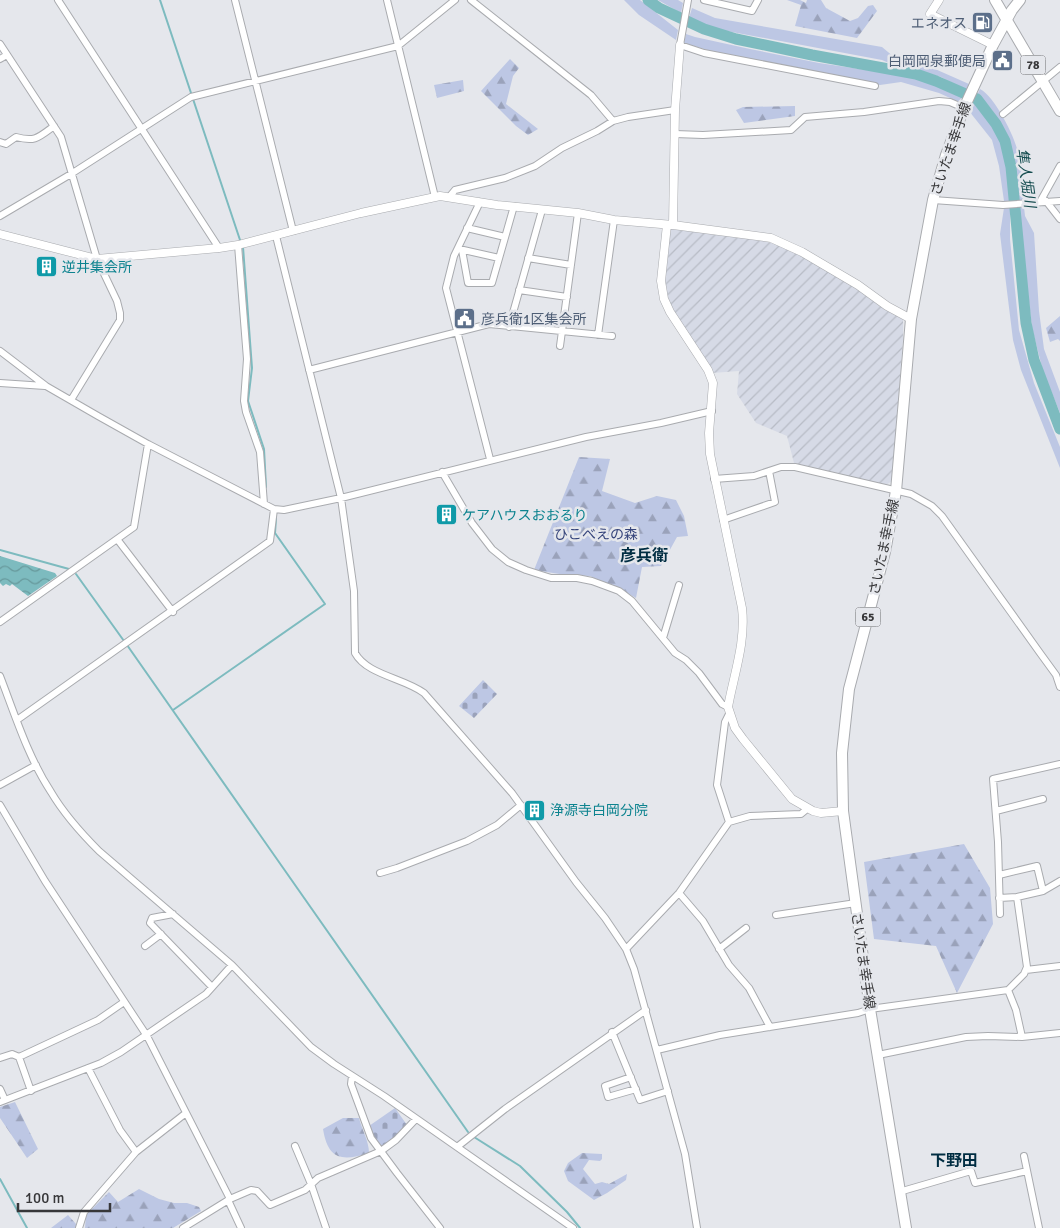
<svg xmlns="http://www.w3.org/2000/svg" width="1060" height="1228" viewBox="0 0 1060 1228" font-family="Signika,'Noto Sans JP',sans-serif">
	<defs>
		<pattern id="industrial-furrows" width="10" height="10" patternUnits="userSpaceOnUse" patternTransform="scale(1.25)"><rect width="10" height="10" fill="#d6dae6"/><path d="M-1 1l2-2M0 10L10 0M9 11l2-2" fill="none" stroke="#b8bcc6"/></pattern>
		<pattern id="forest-firs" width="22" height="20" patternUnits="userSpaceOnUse" patternTransform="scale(1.25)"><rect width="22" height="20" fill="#bdc7e4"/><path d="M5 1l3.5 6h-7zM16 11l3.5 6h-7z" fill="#9aa2ba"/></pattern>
		<pattern id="cemetery-stones" width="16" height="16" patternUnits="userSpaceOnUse" patternTransform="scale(1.25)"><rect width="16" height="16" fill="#bdc7e4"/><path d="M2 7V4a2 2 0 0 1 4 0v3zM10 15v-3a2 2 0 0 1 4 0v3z" fill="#9aa2ba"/></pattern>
		<pattern id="water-waves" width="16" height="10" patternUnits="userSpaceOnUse" patternTransform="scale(1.25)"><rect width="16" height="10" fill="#7dbbbf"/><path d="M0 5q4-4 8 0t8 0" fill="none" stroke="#67999c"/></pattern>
	</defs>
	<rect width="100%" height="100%" fill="#e5e7ec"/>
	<path fill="url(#industrial-furrows)" d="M672 228 750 237 785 247 813 261 903 319V340L892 481 886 485 794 463 787 436 756 423 737 394 739 371 712 373 671 310 667 298 664 282 670 231Z"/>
	<path fill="#bdc7e4" d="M624 0H640L678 30 676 40 639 15Z
		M658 0H678L683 3 681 13Z
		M692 8 715 18 882 47 900 62 935 69 969 84 966 90 941 77 914 69 898 67 882 60 716 29 689 18Z
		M686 34 695 37 750 49 819 63 907 76 930 83 962 97 959 102 939 93 901 82 880 85 734 58 684 43Z
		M980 89C995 97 1014 135 1018 152 1022 168 1022 184 1024 200L1018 201C1014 166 1008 117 977 95Z
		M974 102C996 115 1007 153 1009 178 1010 186 1008 193 1010 201H1004L999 166 992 140 969 111Z
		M1010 207V239L1019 330 1034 383 1060 447V468L1021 370 1013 340 1000 234 1004 208Z
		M1018 207H1024L1025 216 1034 233 1039 311 1044 349 1060 392V413L1043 371 1032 328Z"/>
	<path fill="url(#forest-firs)" d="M787 0H800L806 3 807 0H821L826 8 850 21 858 18 868 6 873 5 877 11 857 38 795 26 801 5Z
		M510 59 519 68 513 76 506 104 538 129 528 135 516 126 481 91Z
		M463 80 464 91 437 98 434 85Z
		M795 106V116L744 123 736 110 743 107Z
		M1060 316V341L1058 339 1050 342 1046 328Z
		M579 457 610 459 602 491 635 503 657 496 676 500 684 516 688 536 677 537 661 566 642 567 636 598 622 590 590 576 566 575 534 570Z
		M964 844 990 888 993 924 957 993 936 946 874 939 864 862Z
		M15 1102 38 1149 27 1158 0 1118V1107Z
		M343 1118H359C362 1130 369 1141 369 1153 341 1162 328 1159 323 1129Z
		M582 1153 602 1154V1159L600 1161 589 1160 583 1169 595 1184 602 1182 609 1184 627 1174 626 1180 607 1193 594 1200 568 1181 564 1171 568 1163Z
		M139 1189 159 1199 174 1203H187L199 1207 201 1211 173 1228H85L86 1215 109 1192 118 1202Z
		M68 1215 76 1224V1228H51Z"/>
	<path fill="url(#cemetery-stones)" d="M483 680 497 694 474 718 459 706Z
		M395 1108 407 1125 396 1137 383 1147 380 1146 373 1137 369 1126Z"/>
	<path fill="url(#water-waves)" d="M0 556 55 573 57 576 28 596 12 584 10 586 6 584 3 586 0 583Z"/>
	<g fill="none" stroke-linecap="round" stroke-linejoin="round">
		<path stroke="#7dbbbf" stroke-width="2" d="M160 0 241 243
			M243 247 252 368 248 401 264 449 266 487
			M0 550 69 569
			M76 574 124 641
			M127 645 468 1132
			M173 710 325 604 275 533 276 518
			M474 1137 520 1166 567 1212 580 1228
			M0 1179 27 1228"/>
		<path stroke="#7dbbbf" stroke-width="11" d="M648 0 659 8 704 29 736 39 812 55 916 74 936 81 977 99 996 124 1005 141 1011 167 1026 323 1034 360 1060 429"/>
		<defs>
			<path id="minor" d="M58 0 219 248
				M235 0 293 231
				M387 0 435 197
				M471 0 591 95 613 121
				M688 0 680 45 704 53 875 86
				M704 0 752 11 758 0
				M0 44 61 137 97 259 117 301 120 313V320L71 400
				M0 59 7 55
				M1003 114 1060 67
				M675 134 703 135 791 130 805 117 864 112 939 101 950 102 964 108
				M0 142 6 144 16 137C35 142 38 138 54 126
				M450 196 455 190 505 178 535 166 562 148 597 131 613 121 628 117 675 110
				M933 200 1003 205 1060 201
				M1046 201 1060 219
				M480 202 454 256 446 288 490 459
				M1040 202 1060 166
				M0 216 71 174 191 97 398 46 455 0
				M467 228 505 237
				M276 236 341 498 354 591 355 653C367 675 404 678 424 693L512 793 576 882 605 918 626 949 634 969 685 1154 697 1228
				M238 245 247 359 244 401 246 412 260 452 264 504
				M459 249 499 258
				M462 250 468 283H492L514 206
				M528 258 571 265
				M519 290 567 297
				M509 327 542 210
				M598 335 614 220
				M560 346 578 213
				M0 351 46 386 98 416 148 444 274 509 284 510 341 498 586 437 661 423 712 411
				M309 370 489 324 612 336
				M0 383 45 386
				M442 472 472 523 492 549 508 562 526 570 551 578H577L592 581 619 591 632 601 675 653 686 660 699 673 722 704 728 707
				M714 479 754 476 781 467H795L911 494 932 506 942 516 1040 653 1056 675 1060 687
				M723 520 775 502 769 471
				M117 539 173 612
				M0 622 134 527 148 444
				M663 638 679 585
				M0 676C15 715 28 757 51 792 64 814 81 833 99 851L232 965 311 1047 334 1064 384 1096 573 1228
				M17 720 270 541 274 509
				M0 785 36 765
				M0 805 45 881 147 1036 230 1199
				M996 811 1043 799
				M729 822 717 785 725 722 729 714
				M380 873 397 868 467 841 497 825 521 805
				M999 875 1037 866 1043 891
				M679 893 703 921 729 965 749 988 770 1027
				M999 898 1017 897
				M173 914 152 918 150 923 212 987
				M1000 914 998 842 993 779 1060 764
				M776 915 856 903
				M145 946 161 934
				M626 949 679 893 729 822 750 816 801 814 807 809
				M719 949 746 928
				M1026 970 1060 966
				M1008 990 1016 1010 1022 1037
				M612 1032 640 1100 668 1091
				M657 1050 720 1035 858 1013 870 1009 1008 990 1024 974 1027 967 1017 897 1043 891 1060 881
				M878 1055 966 1037 988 1036 1022 1037 1060 1033
				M19 1057 98 1020 124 1002
				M0 1058 12 1054 19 1057 31 1091
				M88 1068 120 1130 136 1152
				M352 1076 351 1084 371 1138 397 1173 440 1228
				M631 1077 605 1086 608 1097 636 1089
				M0 1089 5 1100
				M0 1102 101 1063 121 1052 206 994 232 965
				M295 1146 311 1184 326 1228
				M457 1147 505 1109 646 1010
				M1024 1156 1039 1228
				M899 1192 971 1171 975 1183 1027 1171
				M228 1200 241 1228
				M79 1228 84 1212 136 1152 186 1113
				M183 1228 230 1199 251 1190 257 1191 270 1205 305 1190 318 1178 381 1151 396 1140 416 1119"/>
			<path id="tertiary" d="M939 0 930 14 993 45
				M667 225 661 281 664 299 670 312 708 370 713 383 709 433 710 454 742 608C746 642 734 674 728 707L735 728 743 739 792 799 813 811 821 813 843 811
				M673 225 675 110 680 45
				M0 234 97 259 219 248 238 245 361 213 440 196 497 205 578 213 614 220 673 225 771 238 802 252 858 285 887 306 911 319"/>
			<path id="primary" d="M995 0 1060 111
				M906 1228 870 1009 843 811 842 753 849 689 885 552 896 491 911 319 933 200 946 155 964 108 993 45 1012 10 1020 0"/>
		</defs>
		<use href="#minor" stroke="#a9abaf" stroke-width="8"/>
		<use href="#tertiary" stroke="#a9abaf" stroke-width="9"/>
		<use href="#primary" stroke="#a9abaf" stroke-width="12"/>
		<use href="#minor" stroke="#fff" stroke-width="6"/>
		<use href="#tertiary" stroke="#fff" stroke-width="8"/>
		<use href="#primary" stroke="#fff" stroke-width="10"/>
	</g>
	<defs>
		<symbol id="fuel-square" viewBox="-11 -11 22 22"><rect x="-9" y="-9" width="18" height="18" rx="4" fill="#5c6f8a" stroke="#e5e7ec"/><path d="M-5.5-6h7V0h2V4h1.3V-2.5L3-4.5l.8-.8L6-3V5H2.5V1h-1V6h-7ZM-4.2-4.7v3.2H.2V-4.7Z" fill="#fff"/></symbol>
		<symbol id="civic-square" viewBox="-11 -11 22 22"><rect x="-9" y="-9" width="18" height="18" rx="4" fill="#5c6f8a" stroke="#e5e7ec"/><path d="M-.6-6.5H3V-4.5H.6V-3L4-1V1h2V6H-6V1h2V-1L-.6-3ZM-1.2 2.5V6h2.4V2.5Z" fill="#fff"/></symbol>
		<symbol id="building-square" viewBox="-11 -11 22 22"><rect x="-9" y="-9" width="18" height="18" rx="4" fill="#0f9aa8" stroke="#e5e7ec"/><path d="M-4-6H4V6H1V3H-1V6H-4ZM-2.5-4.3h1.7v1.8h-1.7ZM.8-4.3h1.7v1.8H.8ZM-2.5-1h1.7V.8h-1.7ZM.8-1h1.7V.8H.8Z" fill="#fff"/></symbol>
	</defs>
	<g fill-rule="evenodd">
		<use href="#fuel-square" x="970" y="10" width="25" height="25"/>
		<use href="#civic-square" x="990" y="48" width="25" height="25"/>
		<use href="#building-square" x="34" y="254" width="25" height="25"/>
		<use href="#civic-square" x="452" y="306" width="25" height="25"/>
		<use href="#building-square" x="434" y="502" width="25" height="25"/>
		<use href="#building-square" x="522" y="798" width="25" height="25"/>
	</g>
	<g text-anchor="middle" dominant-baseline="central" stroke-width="5" stroke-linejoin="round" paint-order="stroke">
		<g fill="#e5e7ec" stroke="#6b6c6f" stroke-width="1">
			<rect x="1020.5" y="55.5" width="25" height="19" rx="4"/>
			<rect x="855.5" y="607.5" width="25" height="19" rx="4"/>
		</g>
		<g font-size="12" font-weight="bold" fill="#373739">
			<text x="1033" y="65">78</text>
			<text x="868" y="617">65</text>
		</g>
		<g font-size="14" fill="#4e5e75" stroke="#e5e7ec" text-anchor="end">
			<text x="967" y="23">エネオス</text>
			<text x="986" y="61">白岡岡泉郵便局</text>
			<text x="481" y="319" text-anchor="start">彦兵衛1区集会所</text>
		</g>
		<g font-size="14" fill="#373739" stroke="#e5e7ec">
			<text transform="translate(951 149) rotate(-71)">さいたま幸手線</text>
			<text transform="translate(884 547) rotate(-78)">さいたま幸手線</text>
			<text transform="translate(863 961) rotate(82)">さいたま幸手線</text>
		</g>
		<g font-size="14" fill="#0d838f" stroke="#e5e7ec" text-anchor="start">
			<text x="62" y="267">逆井集会所</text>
			<text x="462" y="515">ケアハウスおおるり</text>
			<text x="550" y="810">浄源寺白岡分院</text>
		</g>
		<g font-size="14" fill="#35447b" stroke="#e5e7ec">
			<text x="596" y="534">ひこべえの森</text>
		</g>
		<g font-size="15" font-style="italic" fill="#174e51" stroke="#e5e7ec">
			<text transform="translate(1026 178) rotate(82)">隼人堀川</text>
		</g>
		<g font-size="16" font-weight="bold" fill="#002d42" stroke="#e5e7ec">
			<text x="644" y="556">彦兵衛</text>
			<text x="954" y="1161">下野田</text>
		</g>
	</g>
	<path d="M18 1203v8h92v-8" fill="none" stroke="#373739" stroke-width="2.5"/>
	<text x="25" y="1203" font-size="15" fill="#373739" stroke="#e5e7ec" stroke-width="4" paint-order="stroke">100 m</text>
</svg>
